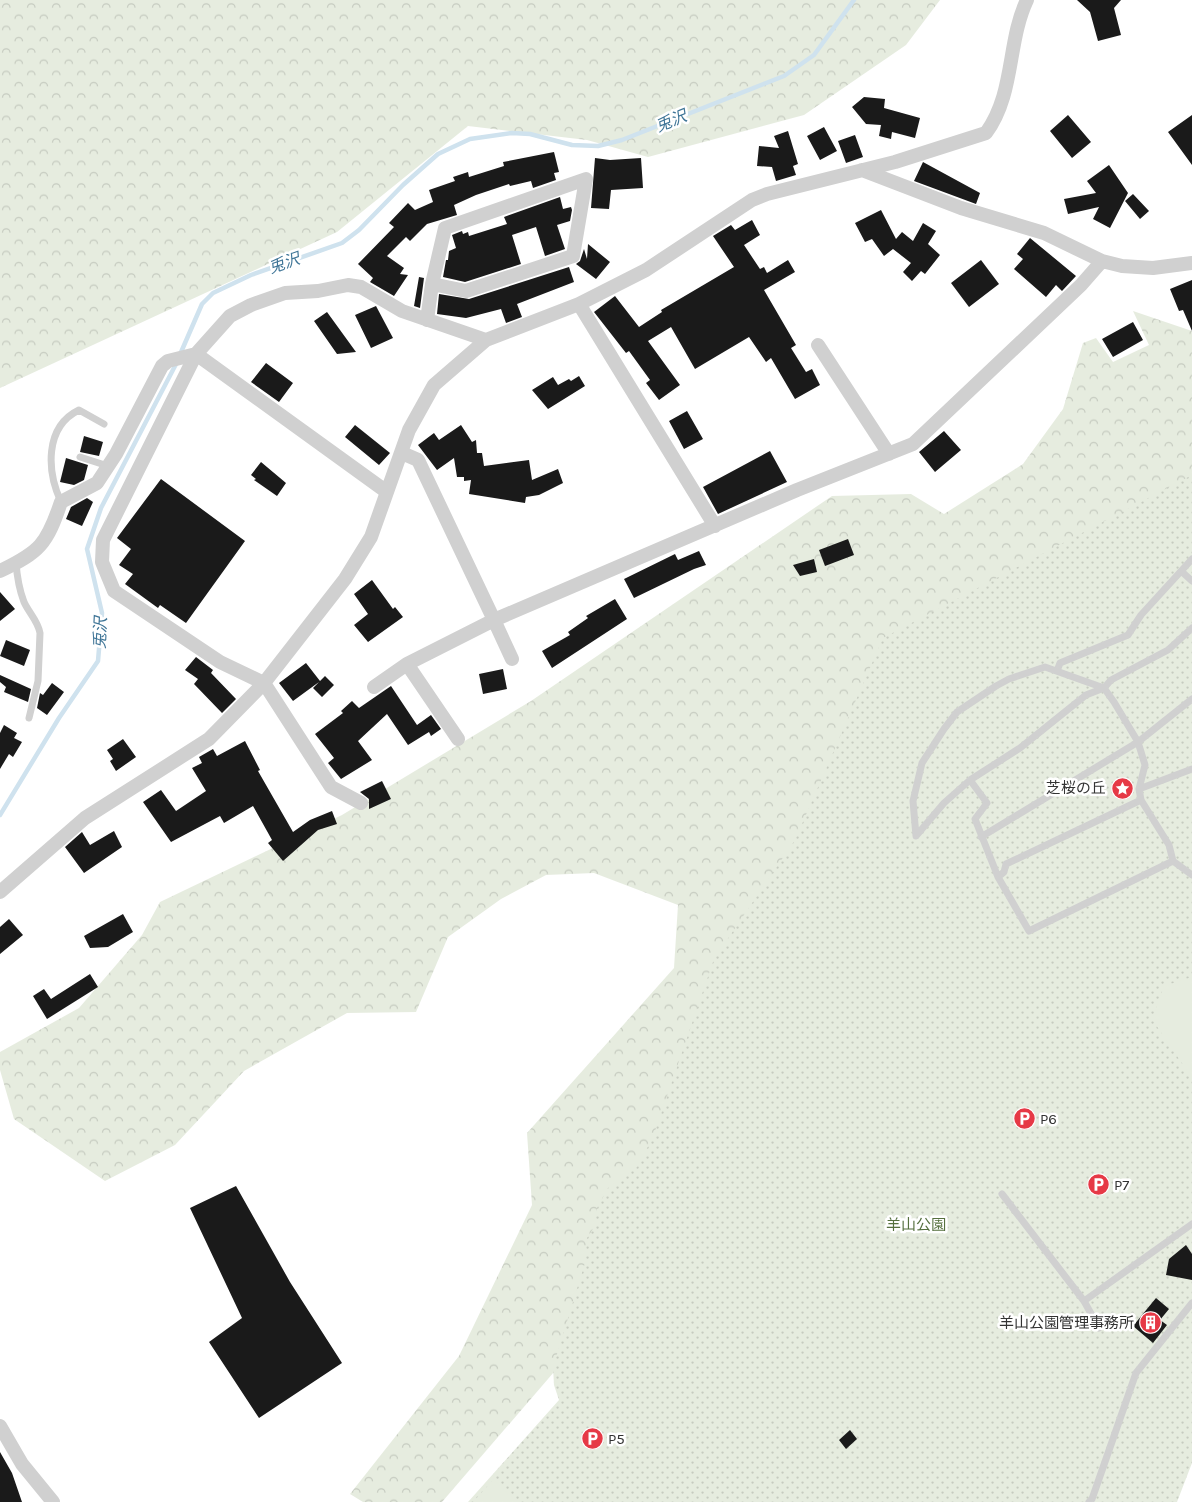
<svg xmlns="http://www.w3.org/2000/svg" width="1192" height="1502" viewBox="0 0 1192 1502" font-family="Karla,'Noto Sans JP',sans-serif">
	<defs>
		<pattern id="forest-crowns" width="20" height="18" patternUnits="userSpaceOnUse" patternTransform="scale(1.25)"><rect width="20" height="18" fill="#e6ecdf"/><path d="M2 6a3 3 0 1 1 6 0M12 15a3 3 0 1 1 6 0" fill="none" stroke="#c6cbc0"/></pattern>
		<pattern id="park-dots" width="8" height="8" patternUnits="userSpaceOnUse" patternTransform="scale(1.25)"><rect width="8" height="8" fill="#e6ecdf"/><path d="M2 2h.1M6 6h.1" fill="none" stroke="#c6cbc0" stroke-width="1.8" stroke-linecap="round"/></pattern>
	</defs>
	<rect width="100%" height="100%" fill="#fff"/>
	<path fill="url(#forest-crowns)" d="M0 0H940L906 45 804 115 648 157 587 140 468 126 337 232 0 388Z
		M1133 311 1192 331V518L554 1372 442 1502H363L350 1494 459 1356 532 1205 527 1133 674 968 678 905 594 873 546 875 501 899 448 937 416 1012 347 1013 244 1071 175 1145 105 1181 14 1119 0 1070V1052L79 1008 142 935 160 902 342 815 531 701 832 496 911 494 944 514 1023 464 1063 409 1083 343 1096 338 1113 362 1149 345Z"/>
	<path fill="url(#park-dots)" d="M1192 475V1463L1177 1502H468L559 1400 554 1385 553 1367 585 1263 587 1238 593 1229 597 1208 608 1188 637 1167 653 1137 714 959 795 840 883 638Z"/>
	<path fill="#e6ecdf" d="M1192 977V1078L1152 1019 1164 986Z
		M493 1480 518 1502H473Z"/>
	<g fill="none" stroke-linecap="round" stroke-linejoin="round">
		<path stroke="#cfe2ee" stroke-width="4.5" d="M0 815 59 718 98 661 102 613 87 549 101 508 175 366 202 304 213 293 251 275 342 243 359 230 403 185 438 154 470 139 512 133 530 134 572 145 598 146 622 140 784 76 814 55 854 0"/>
	</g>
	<path fill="#1a1a1a" d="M1077 0H1121L1114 8 1121 35 1098 41 1090 12Z
		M864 97 885 99 884 108 920 118 915 138 892 132 891 139 879 136 881 125 866 124 852 107Z
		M1068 115 1091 142 1072 158 1050 131Z
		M1192 115V165L1168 132Z
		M824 127 837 151 820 160 807 136Z
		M788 131 798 164 793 166 796 175 776 181 772 167 757 166 759 146 779 148 774 136Z
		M855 135 863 157 846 163 838 141Z
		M554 152 559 172 554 173 556 180 533 188 531 181 510 186 509 184 476 195 454 205 457 215 427 224 410 241 406 237 387 256 404 268 400 274 408 275 394 296 370 282 373 278 358 264 394 227 389 223 408 203 415 210 433 202 429 190 455 181 453 177 468 172 469 177 504 166 503 162Z
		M595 158 610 160 641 158 643 188 611 190 609 209 591 208Z
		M923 162 980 193 976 204 914 181Z
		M1109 165 1128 193 1110 228 1093 219 1099 207 1068 214 1064 199 1096 193 1087 181Z
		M1133 194 1149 211 1140 219 1125 201Z
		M560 197 563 209 571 207 572 210 570 221 557 225 565 249 545 256 536 227 512 235 521 264 465 282 443 277 446 260H448L449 251 456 248 452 235 462 231 463 234 468 232 469 236 507 224 504 217Z
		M881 210 896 239 902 232 913 241 923 223 936 231 928 244 940 255 925 274 921 271 912 281 903 272 911 263 893 249 884 256 872 239 865 242 855 223Z
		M752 220 760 235 744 245 760 269 764 267 767 273 788 260 795 272 764 290 796 345 791 348 806 372 812 369 820 385 795 399 771 358 766 362 749 337 695 369 671 327 648 341 680 385 659 400 646 383 650 380 629 351 626 353 594 312 615 296 639 327 662 312 661 310 734 267 713 236 731 225 735 230Z
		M1030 238 1076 276 1062 291 1056 285 1046 297 1014 269 1023 259 1017 254Z
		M588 244 610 262 596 279 576 264 580 261 584 249 587 259Z
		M981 260 999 284 969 307 951 283Z
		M569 267 574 282 517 304 522 317 506 323 501 309 466 318 437 314 439 294 469 299Z
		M419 277 424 278 420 308 414 306Z
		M1192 280V331L1183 310 1179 311 1170 289Z
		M376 306 393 338 371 348 355 315Z
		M327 312 356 352 337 354 314 321Z
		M1133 322 1143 340 1113 357 1102 339Z
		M266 363 293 383 279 402 251 382Z
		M579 376 585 386 548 409 532 390 553 377 558 385 569 379 571 381Z
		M687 411 703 439 684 449 669 421Z
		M355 425 390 453 379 465 345 437Z
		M461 425 472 442 476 440 477 453H482L484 466 529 460 532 480 558 469 563 483 539 495 526 497 525 503 469 494 471 480 464 481V477H457L454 458 437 470 418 445 434 433 439 440Z
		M944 431 961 450 935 472 919 452Z
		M84 436 103 442 99 456 80 452Z
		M770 451 787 482 718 514 703 487Z
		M66 458 88 465 84 480 74 485 60 482Z
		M261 462 286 483 277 496 254 480 256 479 251 475Z
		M161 479 245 541 186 623 160 605 158 608 125 584 133 574 119 565 131 549 117 538Z
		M87 498 93 502 82 526 66 519 71 507Z
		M848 539 854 555 825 566 819 550Z
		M699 551 706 565 694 569 634 598 624 579 675 554 678 560Z
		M814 559 817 572 800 576 793 565Z
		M372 580 393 609 395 607 403 617 368 642 354 625 368 614 354 594Z
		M0 592 15 609 0 621Z
		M615 599 627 619 552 668 542 651 570 635 568 632 588 618 586 616Z
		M6 640 30 650 24 666 0 656Z
		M196 657 213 670 211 673 236 699 222 713 194 684 198 679 185 670Z
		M306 663 320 681 325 676 334 685 322 697 313 688 319 682 293 701 279 683Z
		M503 669 507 689 483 694 479 674Z
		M0 675 31 689 28 702 4 692 6 687 0 682Z
		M52 683 64 692 47 715 37 708 40 693 43 695Z
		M391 686 417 725 431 715 441 729 431 736 429 732 408 745 387 714 358 741 372 760 341 779 328 763 334 758 315 734 343 713 341 711 352 701 359 708Z
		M4 725 17 733 14 738 22 742 13 757 9 754 0 769V733Z
		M123 739 136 757 116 771 110 761 113 759 107 750Z
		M245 741 260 770 258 771 293 832 310 820 332 811 337 824 318 830 283 861 268 843 272 840 253 806 224 823 220 816 171 842 143 802 161 790 176 811 206 791 192 768 202 763 199 757 213 749 217 756Z
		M382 781 391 799 369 809V799L360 792Z
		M114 831 122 847 84 873 65 847 82 832 90 845Z
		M123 914 133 932 108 947 90 948 84 936Z
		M9 919 23 935 0 954V927Z
		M90 974 98 987 47 1019 33 996 44 989 51 999Z
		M236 1186 290 1282 342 1363 259 1418 209 1342 242 1318 190 1208Z
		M1186 1245 1192 1254V1280L1166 1275 1169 1259Z
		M1156 1298 1169 1309 1160 1320 1167 1325 1153 1343 1133 1326Z
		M850 1430 857 1439 846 1449 839 1440Z
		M0 1452 12 1473 22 1502H0Z"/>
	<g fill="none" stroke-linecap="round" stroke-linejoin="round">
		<path stroke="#d0d0d0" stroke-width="7" d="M80 457 108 466
			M61 502C47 472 44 427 79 410L104 424
			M16 563C17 576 19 589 24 602 29 613 38 621 40 633L38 681 29 718
			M1181 571 1192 581
			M1057 671 1060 663 1128 635 1141 615 1192 559
			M970 780 987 803 975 819 998 877 1004 872 1006 864 1141 800
			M1139 789 1192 769
			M981 837 1138 742 1192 699
			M1173 861 1169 845 1141 800 1139 789 1145 765 1138 742 1114 702 1104 688 1045 667 1009 679 996 686 957 712 944 729 922 763 913 801 916 836 944 803 970 780 1020 748 1086 695 1104 688 1111 680 1168 650 1192 628
			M998 877 1029 931 1173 861 1192 875
			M1002 1194 1084 1301 1099 1328
			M1084 1301 1192 1224
			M1089 1502 1092 1499 1136 1373 1192 1303"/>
		<path stroke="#d0d0d0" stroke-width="14" d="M862 170 961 208 1044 233 1102 261 1122 266 1153 268 1192 263
			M579 304 715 526
			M427 320 432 284 445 228 586 179 573 256 466 291 432 284
			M818 345 889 454
			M196 354 387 492
			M402 453 418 460 494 620 797 490 913 444 1081 285 1102 261
			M0 571C40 552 47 544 61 502L97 483 116 454 162 366 168 361 196 354
			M407 664 458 739
			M374 687 407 664 494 620 512 659
			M361 803 331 787 264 683 220 662 114 591 102 562 103 540 196 354 230 316 251 305 285 293 318 291 348 285 361 287 402 311 486 340
			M0 892 85 818 209 739 264 683 345 579 371 537 409 430 434 385 486 340 579 304 646 270 752 200 767 194 895 162 986 133C1015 93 1007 42 1027 0
			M0 1426 22 1464 53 1502"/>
	</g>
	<defs>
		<symbol id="sight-disc" viewBox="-11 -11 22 22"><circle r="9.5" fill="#e63946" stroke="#fff"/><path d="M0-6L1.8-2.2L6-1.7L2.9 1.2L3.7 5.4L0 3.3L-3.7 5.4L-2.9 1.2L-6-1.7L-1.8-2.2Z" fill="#fff"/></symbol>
		<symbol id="parking-disc" viewBox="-11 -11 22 22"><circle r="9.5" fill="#e63946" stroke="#fff"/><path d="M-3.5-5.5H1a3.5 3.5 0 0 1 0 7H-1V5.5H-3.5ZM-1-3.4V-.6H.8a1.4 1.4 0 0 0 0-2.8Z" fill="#fff"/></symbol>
		<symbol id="building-disc" viewBox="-11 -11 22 22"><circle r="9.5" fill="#e63946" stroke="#fff"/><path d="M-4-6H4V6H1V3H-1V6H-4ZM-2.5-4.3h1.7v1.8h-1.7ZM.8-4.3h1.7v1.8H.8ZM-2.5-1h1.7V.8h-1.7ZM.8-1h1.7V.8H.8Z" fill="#fff"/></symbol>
	</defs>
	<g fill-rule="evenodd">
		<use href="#sight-disc" x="1110" y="776" width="25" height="25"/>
		<use href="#parking-disc" x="1012" y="1106" width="25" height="25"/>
		<use href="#parking-disc" x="1086" y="1172" width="25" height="25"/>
		<use href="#building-disc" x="1138" y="1310" width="25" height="25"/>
		<use href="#parking-disc" x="580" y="1426" width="25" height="25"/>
	</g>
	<g text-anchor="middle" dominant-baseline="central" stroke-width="5" stroke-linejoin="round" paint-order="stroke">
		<g font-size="15" fill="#333" stroke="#fff" text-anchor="start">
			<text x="1106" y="788" text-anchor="end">芝桜の丘</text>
			<text x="1040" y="1119">P6</text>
			<text x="1114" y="1185">P7</text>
			<text x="1134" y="1323" text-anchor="end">羊山公園管理事務所</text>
			<text x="608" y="1439">P5</text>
		</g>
		<g font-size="15" fill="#56703f" stroke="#fff">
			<text x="916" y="1225">羊山公園</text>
		</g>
		<g font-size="16" font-style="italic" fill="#3f7597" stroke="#fff">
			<text transform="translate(671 121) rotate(-22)">兎沢</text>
			<text transform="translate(284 263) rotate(-19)">兎沢</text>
			<text transform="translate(100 633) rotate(-87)">兎沢</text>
		</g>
	</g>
</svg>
